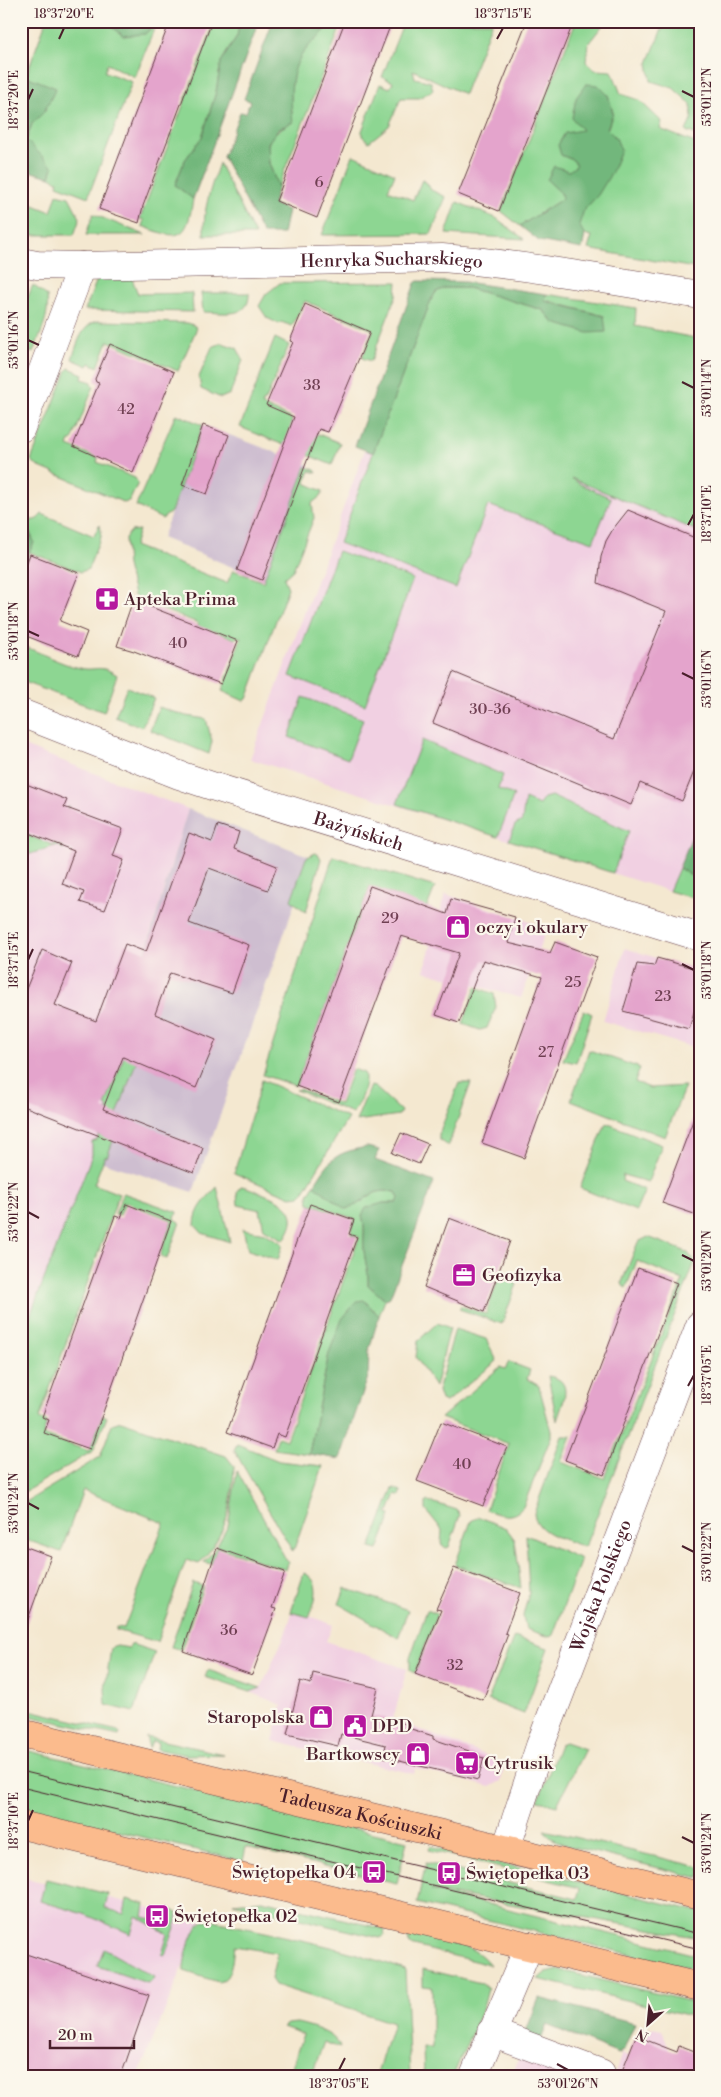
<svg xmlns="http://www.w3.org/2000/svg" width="721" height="2097" viewBox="0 0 721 2097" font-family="'Libre Bodoni',serif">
	<rect width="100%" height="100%" fill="#fbf7ec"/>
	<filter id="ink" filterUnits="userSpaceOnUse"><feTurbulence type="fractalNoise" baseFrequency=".02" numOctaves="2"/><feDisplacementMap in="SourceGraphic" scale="10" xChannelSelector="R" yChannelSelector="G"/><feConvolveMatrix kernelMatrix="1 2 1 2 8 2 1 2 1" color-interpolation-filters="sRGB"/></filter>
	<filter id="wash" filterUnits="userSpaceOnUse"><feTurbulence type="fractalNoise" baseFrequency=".0096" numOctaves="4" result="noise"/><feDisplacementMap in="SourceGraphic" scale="20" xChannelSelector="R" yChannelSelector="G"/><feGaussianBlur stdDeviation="1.12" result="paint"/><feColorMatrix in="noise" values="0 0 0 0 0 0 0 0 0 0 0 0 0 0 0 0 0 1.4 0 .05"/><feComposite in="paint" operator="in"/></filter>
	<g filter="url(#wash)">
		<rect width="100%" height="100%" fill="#f4e8d0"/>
		<path fill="#f1d0e2" d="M423 294 700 352V817L669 891 250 759Z
			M21 745 188 809 128 1009 152 1019 21 1375Z
			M445 894 547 927 521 998 424 971Z
			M625 948 700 972 699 1049 603 1021Z
			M293 1609 333 1625 326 1641 407 1669 393 1719 505 1763 501 1781 490 1787 415 1768 414 1774 273 1741 282 1705 244 1690 256 1691 262 1686 287 1630Z
			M21 1877 202 1920 138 2076H21Z
			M641 2026 662 2030 669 2048 657 2076H624L615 2072 622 2054 628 2056Z
			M522 2049 585 2076H512Z"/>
		<path fill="#cebed0" d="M203 425 309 465 266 581 162 538Z
			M188 809 311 857 193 1192 100 1161 152 1020 128 1010Z"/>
		<path fill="#8dd692" stroke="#6c7a5e" d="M46 21H114L112 27 145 34 156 24 135 77 107 64 105 72 132 82 88 197 57 185 58 181 50 177 53 167 26 141 32 124 44 112 26 76Z
			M215 21H240L237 36 221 62 216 92 202 137 185 160 175 185 193 199C187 240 180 241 142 226L144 220 140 219Z
			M334 21H343L278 187C266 156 257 138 293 122 290 99 289 72 303 52 312 41 324 31 334 21Z
			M404 21H410L415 25 416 21 492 22 464 94 413 70 415 78 431 82 433 90 419 98H401L389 126 369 142 362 136V131L380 84 390 88 393 82 382 77Z
			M576 21H606L588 44 586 62 595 70 612 71 621 94 639 100 662 122 660 129 700 145V269L588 249 592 236 572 232 613 113 608 95 583 130 561 155 573 160 577 165C567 173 560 187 562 199L520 226 501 211Z
			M669 21H700V136L686 131 692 118 691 104 673 88 651 81 648 63 661 31Z
			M353 155 395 174 388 190 413 200 422 180 427 183 431 190 446 197 431 234 322 235Z
			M219 163 255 235H204C203 209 211 187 219 163Z
			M57 194 69 197 80 218 74 235H21V200L51 212Z
			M457 202 496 218 524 239 446 234Z
			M93 214 145 235H86Z
			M131 276 138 294 192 293 193 312 85 310 98 277Z
			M397 282 396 296 371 361 362 358 373 330 305 301 292 326 281 322 279 324 267 318 259 306 266 294 280 283Z
			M33 285 47 296C50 317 40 334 33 353L21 348V313Z
			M445 288H468L543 310 554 323 604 316 545 300 546 294 636 308 635 326 700 339V532L571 478 580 484 611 498 593 542 488 505 456 588 339 543 431 300 436 292Z
			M201 293H249C250 320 222 312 203 312Z
			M98 321 188 323 195 326 196 330 178 371 108 341 98 367 90 363 88 366 72 359C77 345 81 325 98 321Z
			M275 338 289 345 266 400H264L262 405 292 419 291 423 340 443 332 465 240 427Z
			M222 343 237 348 243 360 230 394 221 398 201 389 199 377 212 347Z
			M69 368 83 374 82 379 92 382 91 385 94 386 72 441H70L68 446 98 458 97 462 135 478 138 483 130 500 125 503 37 466 31 460 67 370Z
			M176 414 203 425 171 512 162 519 136 506Z
			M306 467 315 470 317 473 310 471 305 483 323 491 321 496 312 503 314 518 293 570 284 578 288 588 247 699 244 701 222 691 241 638 237 637 235 639 215 631 213 632 198 626V623L137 600 134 595 127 566 125 538 131 531 139 530 134 546 227 583 233 570 263 582Z
			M42 514 94 536 99 525 101 531V537L88 569 81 572 29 552 34 542C31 533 23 527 22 518 32 521 36 522 42 514Z
			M338 551 413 579 365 705 290 676Z
			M21 645C40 652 60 664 80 668 95 672 99 663 117 675L104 712 21 681Z
			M127 687 154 698 142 727 115 717Z
			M303 697 363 719 348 759 289 737Z
			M159 707 186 716 206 719 212 741 209 754 150 730Z
			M422 740 503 775 498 789 514 795 498 837 397 804Z
			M551 796 629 831 613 873 509 840 515 825 522 821 525 799 539 805 544 798Z
			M68 806V830L63 849 58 845 21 857V833L53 845Z
			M315 853 319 855 321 859 306 912 291 900 306 858Z
			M333 856 435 887 415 937 401 934 413 902 370 886 296 1086 263 1075Z
			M679 868 692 876H700V900L669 891Z
			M476 987 494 994 496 1007 487 1028 480 1030 463 1024Z
			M584 1010 592 1014 576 1063 563 1060Z
			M132 1035 136 1062 117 1115 122 1117 107 1157 105 1156 94 1184 119 1194 39 1419 47 1422 43 1435 89 1451 103 1415 107 1417 93 1451 21 1494V1339L92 1155V1142L97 1140 108 1108 105 1106Z
			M589 1050 640 1068 635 1082 650 1088 685 1086 665 1137 571 1100Z
			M353 1069 364 1073C368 1083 359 1106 352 1113L296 1090 299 1089 340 1104Z
			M262 1080 348 1118 303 1193 300 1196 291 1197 234 1173Z
			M459 1083H471L448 1146 439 1139V1134Z
			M370 1086 375 1087 401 1111 399 1115 356 1121Z
			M606 1123 662 1145 648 1182 623 1175 622 1181 645 1190 636 1211 580 1188Z
			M314 1185 345 1209C368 1204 366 1187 396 1192L400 1198 397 1203H383L362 1215C366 1229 363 1237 364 1250 365 1263 369 1271 368 1285L385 1300 379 1316 364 1300 329 1353 309 1454 274 1449 278 1437 286 1440 359 1237 351 1234 355 1219 309 1203 308 1195Z
			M241 1186C248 1187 256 1191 264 1194 288 1203 302 1214 284 1240L264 1229 260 1210 238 1205 237 1191Z
			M217 1187 230 1242 202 1233 195 1225C195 1209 206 1199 217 1187Z
			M123 1193 177 1212 175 1219 180 1222 167 1259 160 1256 172 1220 125 1202 120 1215 115 1214Z
			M243 1229 265 1233 283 1244 278 1260 248 1250Z
			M648 1237 687 1252 695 1262 586 1544 583 1547C567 1539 536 1535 534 1513L562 1436H571L561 1462 604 1478 683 1280 637 1261 626 1288 623 1286 622 1282 638 1242Z
			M499 1277 517 1284 502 1324 459 1309 461 1306 486 1314Z
			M437 1323 450 1328 435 1387 416 1357 418 1341Z
			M455 1329 486 1339 497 1361 446 1402 441 1400 438 1391Z
			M509 1362 530 1370 527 1379 539 1386 551 1431V1437L523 1507C512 1520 500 1515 486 1510L509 1444 441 1418 500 1367 505 1369Z
			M548 1376C576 1380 562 1403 557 1421Z
			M121 1421 226 1456 234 1466C232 1508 228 1531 199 1564L186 1560 157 1642 116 1630V1627L124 1628 164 1523 83 1490 61 1552 21 1538V1505L100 1457 112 1424Z
			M237 1444 279 1461 323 1466 293 1552 234 1450Z
			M237 1471 288 1563 286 1570 218 1547 211 1564 204 1562 215 1549 228 1526Z
			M393 1488 401 1491 400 1496 396 1494 388 1514 391 1515 378 1550 370 1548Z
			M428 1501 457 1510 460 1515 449 1547 446 1548 441 1544 442 1530 426 1510V1502Z
			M479 1517 506 1528 515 1540 521 1588 455 1565 471 1521Z
			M526 1535 579 1558 580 1562 553 1635 550 1637 526 1629 523 1616 529 1593Z
			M304 1573C323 1581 315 1603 309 1617L291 1612Z
			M193 1583 203 1586 181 1650 171 1647Z
			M345 1588 408 1610 398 1638 339 1604Z
			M427 1610 437 1614 415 1673 410 1670V1658Z
			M514 1637 548 1648 524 1714 488 1700Z
			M131 1644 155 1652 134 1712 106 1705 105 1689 111 1648 117 1646 129 1648Z
			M208 1670 261 1688 250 1692 205 1677Z
			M21 1708 118 1731 120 1733 119 1736 21 1714Z
			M146 1737 223 1754 186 1755 157 1749 158 1743 152 1741 149 1748Z
			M565 1742 585 1749 557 1805 538 1801 560 1744Z
			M21 1749 407 1841 397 1883 246 1847 243 1861 21 1808Z
			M544 1830 700 1867V1878L569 1846 551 1838Z
			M430 1846 700 1912V1938L431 1890 700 1956V1971L417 1903 426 1863 577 1899 580 1888 429 1850Z
			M46 1879 108 1894 105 1908 124 1914 127 1899 145 1904 143 1917 168 1923 171 1909 178 1913 177 1922 165 1955 162 1954 168 1934 136 1916 131 1934 84 1914 40 1901Z
			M262 1900 385 1929 384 1936 380 1938 233 1903Z
			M204 1920H210C275 1935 343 1946 405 1970L410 2076H376L393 2023 275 1985 271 1979 277 1953 234 1946C232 1959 233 1979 218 1982L184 1971C183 1959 193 1927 204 1920Z
			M410 1932C437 1939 473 1941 490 1965L410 1945 408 1939Z
			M104 1949 154 1977 152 1981 147 1983 97 1966Z
			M423 1969 481 1983 488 1989 484 2004 453 2076H424L423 2048H432V1987L423 1986Z
			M560 1970 700 2004V2018L538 1979 545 1973Z
			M297 2023C310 2026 337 2033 340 2048L324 2042 311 2076H289L303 2034 283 2027 287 2024Z"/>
		<path fill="#72b77c" stroke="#5e6b54" d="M114 21H157L145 34 124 36 112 27Z
			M240 21H259L193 199 175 185 185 160 202 137 216 92 221 62 237 36Z
			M273 21H334C325 32 312 41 303 53 289 72 290 99 293 122L278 129 268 143 269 163 278 187 273 204 288 210 283 234H263L223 157 240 112 246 113 250 101 244 99Z
			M26 76 56 88 44 112 32 124 26 140 53 167 50 177 21 169V87Z
			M586 84 598 85 608 95 613 113 607 129 616 138 621 150 612 172 598 195 584 210 579 225 585 235 582 249 539 241 520 226 562 199 561 193 547 180 554 166 569 171 577 165 573 160 561 155 558 145 565 133 582 130 572 118 576 98Z
			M418 281 465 282 546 294 545 301 604 316 606 332 588 333 554 323 543 310 468 288H445L436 292 431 300 373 453 355 446 415 283Z
			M21 517C25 525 31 533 34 542L21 572Z
			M700 817V876H692L679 868Z
			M367 1147 379 1150 375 1160 434 1182 390 1297 385 1300 368 1285C369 1271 365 1263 364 1250 363 1237 366 1229 362 1215L366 1208 383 1203H397L399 1198 396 1192C366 1187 368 1204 345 1209L314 1185C331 1158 334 1153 367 1147Z
			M364 1300 379 1316 369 1350 368 1377 340 1459 309 1454 329 1353 342 1319 357 1301Z
			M539 1998 635 2023 623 2052 621 2051 620 2054 616 2053 547 2025 540 2042 525 2034Z"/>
		<g id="blocks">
			<path fill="#e4a4cc" d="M170 21H212L143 206 139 223 99 209Z
				M345 21H392L317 218 276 201Z
				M527 21H574L499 211 458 194Z
				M305 304 370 332 328 432 319 429 262 580 237 570 294 417 266 405 293 342 290 341Z
				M110 344 174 372 133 473 73 446 99 383 96 382 95 379Z
				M203 425 229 435 207 494 182 485Z
				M628 510 700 540V757L682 801 640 783 631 805 433 723 453 672 614 739 666 611 598 583 601 557 606 541 613 529Z
				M30 554 79 573 60 621 87 632 78 656 21 634V578Z
				M133 600 238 641 221 684 134 651 117 646Z
				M21 782 67 800 64 807 123 829 113 856 124 860 105 910 80 902 84 892 62 884 74 851 21 830Z
				M218 825 239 832 234 849 277 866 268 890 209 868 189 923 249 945 232 993 170 973 155 1014 216 1040 196 1088 123 1057 103 1109 203 1148 194 1173 21 1105V1001L42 950 72 963 55 1005 96 1021 125 944 146 952 189 833 212 842Z
				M370 886 447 914 451 899 515 917 508 943 550 953 555 942 597 957 524 1158 482 1143 542 977 483 960 459 1023 436 1015 459 953 401 936 339 1102 296 1086Z
				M657 958 700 970V992L689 1029 623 1011 637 964 654 966Z
				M697 1110 700 1111V1216L662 1203Z
				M401 1133 428 1144 419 1164 392 1153Z
				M126 1204 171 1221 90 1449 44 1433 49 1420 42 1417 115 1216 121 1218Z
				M310 1204 354 1220 349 1234 357 1237 285 1437 277 1434 272 1448 227 1432Z
				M449 1218 510 1241 484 1312 424 1287Z
				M638 1268 677 1283 604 1475 565 1460Z
				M441 1422 507 1447 483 1506 417 1481Z
				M21 1545 51 1556 24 1630H21Z
				M217 1548 285 1572 272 1608 276 1609 252 1675 183 1651Z
				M454 1568 520 1593 505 1633 508 1634 483 1700 415 1674 441 1610 436 1609Z
				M313 1673 378 1688 371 1715 406 1724 405 1727 433 1736V1739L469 1751 468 1754 484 1758 478 1780 383 1757 386 1745 341 1734 338 1746 287 1734 300 1681 311 1684Z
				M26 1954 149 1995 121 2076H21V1968Z
				M636 2036 677 2052 679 2046 700 2054V2076H620Z"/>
		</g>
	</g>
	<g filter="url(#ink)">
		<use href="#blocks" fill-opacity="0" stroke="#643d44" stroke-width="1"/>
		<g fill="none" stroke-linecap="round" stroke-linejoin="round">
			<defs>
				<g id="minor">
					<path id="s1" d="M21 262 37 265 82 266 442 258C528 265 614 281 700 295"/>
					<path d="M21 428 82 266"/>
					<path id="s2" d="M21 713 179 775 215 787 700 937"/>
					<path id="s3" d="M506 1849 540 1746 700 1325"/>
					<path d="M491 2032 601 2073"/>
					<path d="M474 2076 529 1946"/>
				</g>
				<g id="major">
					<path id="s4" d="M21 1733 700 1896"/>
					<path d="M21 1825 700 1987"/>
				</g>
			</defs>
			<use href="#minor" stroke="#643d44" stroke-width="29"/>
			<use href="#major" stroke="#643d44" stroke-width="29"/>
			<use href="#minor" stroke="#fff" stroke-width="28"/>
			<use href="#major" stroke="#fbbb8d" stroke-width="28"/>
			<path stroke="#4a1f2b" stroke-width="1" d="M21 1771 700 1934
				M21 1787 700 1949"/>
		</g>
	</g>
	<path fill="none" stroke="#4a1f2b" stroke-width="2" d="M59 39 64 28M497 39 503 28M682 91 694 97M28 100 33 89M28 340 39 345M682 382 694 388M688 525 694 514M28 631 39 636M682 673 694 679M28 960 33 949M682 964 694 970M28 1212 39 1218M682 1255 694 1261M688 1386 694 1375M28 1503 39 1509M682 1546 694 1552M28 1821 33 1810M682 1837 694 1843M557 2064 568 2070M339 2070 345 2058"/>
	<defs>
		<symbol id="pharmacy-square" viewBox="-11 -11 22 22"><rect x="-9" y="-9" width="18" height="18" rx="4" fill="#b5179e" stroke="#fbf7ec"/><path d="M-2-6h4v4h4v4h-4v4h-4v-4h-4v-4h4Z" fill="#fff"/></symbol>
		<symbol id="shop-square" viewBox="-11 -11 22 22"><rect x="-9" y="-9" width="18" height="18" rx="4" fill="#b5179e" stroke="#fbf7ec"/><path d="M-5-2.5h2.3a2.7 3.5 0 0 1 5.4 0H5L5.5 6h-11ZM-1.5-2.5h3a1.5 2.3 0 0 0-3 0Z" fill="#fff"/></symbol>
		<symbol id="office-square" viewBox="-11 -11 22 22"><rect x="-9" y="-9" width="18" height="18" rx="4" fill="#b5179e" stroke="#fbf7ec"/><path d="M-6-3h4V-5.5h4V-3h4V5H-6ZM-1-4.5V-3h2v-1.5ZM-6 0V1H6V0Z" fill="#fff"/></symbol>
		<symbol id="civic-square" viewBox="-11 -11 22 22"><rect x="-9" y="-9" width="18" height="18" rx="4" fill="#b5179e" stroke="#fbf7ec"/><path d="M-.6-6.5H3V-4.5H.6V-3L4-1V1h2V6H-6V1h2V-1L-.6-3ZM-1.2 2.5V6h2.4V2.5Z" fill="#fff"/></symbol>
		<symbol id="supermarket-square" viewBox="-11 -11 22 22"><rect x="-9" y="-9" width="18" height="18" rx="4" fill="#b5179e" stroke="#fbf7ec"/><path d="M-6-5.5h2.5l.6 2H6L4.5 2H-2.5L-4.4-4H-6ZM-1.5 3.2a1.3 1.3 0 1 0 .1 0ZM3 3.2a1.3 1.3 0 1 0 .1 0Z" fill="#fff"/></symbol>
		<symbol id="bus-square" viewBox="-11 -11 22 22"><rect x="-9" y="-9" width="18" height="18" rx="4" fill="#b5179e" stroke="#fbf7ec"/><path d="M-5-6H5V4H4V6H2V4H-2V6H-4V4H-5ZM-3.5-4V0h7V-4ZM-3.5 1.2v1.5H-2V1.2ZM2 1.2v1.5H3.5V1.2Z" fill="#fff"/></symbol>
	</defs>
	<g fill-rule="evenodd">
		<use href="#pharmacy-square" x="93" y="585" width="28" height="28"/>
		<use href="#shop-square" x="444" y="913" width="28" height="28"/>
		<use href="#office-square" x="450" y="1261" width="28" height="28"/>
		<use href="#shop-square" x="307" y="1703" width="28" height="28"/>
		<use href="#civic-square" x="341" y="1712" width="28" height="28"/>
		<use href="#shop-square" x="404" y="1740" width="28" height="28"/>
		<use href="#supermarket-square" x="453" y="1749" width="28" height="28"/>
		<use href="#bus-square" x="360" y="1858" width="28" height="28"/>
		<use href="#bus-square" x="435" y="1859" width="28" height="28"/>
		<use href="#bus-square" x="143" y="1902" width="28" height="28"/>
	</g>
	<g text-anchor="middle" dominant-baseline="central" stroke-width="4.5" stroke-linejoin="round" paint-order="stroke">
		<g font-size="15" fill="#704053">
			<text x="319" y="182">6</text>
			<text x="312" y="385">38</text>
			<text x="126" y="409">42</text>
			<text x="178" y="643">40</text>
			<text x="490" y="709">30-36</text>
			<text x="390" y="918">29</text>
			<text x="573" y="982">25</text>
			<text x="663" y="996">23</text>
			<text x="546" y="1052">27</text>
			<text x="462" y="1464">40</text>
			<text x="229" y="1630">36</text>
			<text x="455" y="1665">32</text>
		</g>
		<g font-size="18" fill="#4a1f2b" stroke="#fbf7ec">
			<text stroke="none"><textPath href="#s1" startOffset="371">Henryka Sucharskiego</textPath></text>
			<text stroke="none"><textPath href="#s2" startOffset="358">Bażyńskich</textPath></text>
			<text stroke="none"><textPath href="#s3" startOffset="280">Wojska Polskiego</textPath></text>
			<text stroke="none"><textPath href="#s4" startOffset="349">Tadeusza Kościuszki</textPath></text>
		</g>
		<g font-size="18" fill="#4a1f2b" stroke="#fbf7ec" text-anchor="start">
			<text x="124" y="599">Apteka Prima</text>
			<text x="476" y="927">oczy i okulary</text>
			<text x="482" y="1275">Geofizyka</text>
			<text x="304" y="1717" text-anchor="end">Staropolska</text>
			<text x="372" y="1726">DPD</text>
			<text x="400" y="1754" text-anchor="end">Bartkowscy</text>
			<text x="484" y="1763">Cytrusik</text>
			<text x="356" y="1872" text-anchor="end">Świętopełka 04</text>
			<text x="466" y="1873">Świętopełka 03</text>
			<text x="174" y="1916">Świętopełka 02</text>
		</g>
	</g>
	<rect width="721" height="2097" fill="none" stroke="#fbf7ec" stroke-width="55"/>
	<g transform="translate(648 2024) rotate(207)" stroke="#fbf7ec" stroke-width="4" paint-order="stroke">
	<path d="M0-4L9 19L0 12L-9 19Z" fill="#4a1f2b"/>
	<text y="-8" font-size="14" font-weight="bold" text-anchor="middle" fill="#4a1f2b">N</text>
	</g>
	<path d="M50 2040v8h84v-8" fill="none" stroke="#4a1f2b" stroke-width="2.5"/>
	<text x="58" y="2040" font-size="15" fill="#4a1f2b" stroke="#fbf7ec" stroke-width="4" paint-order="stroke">20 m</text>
	<rect x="28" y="28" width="666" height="2042" fill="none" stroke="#4a1f2b" stroke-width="2"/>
	<g font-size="12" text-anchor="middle" fill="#4a1f2b">
		<text x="64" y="18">18°37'20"E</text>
		<text x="503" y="18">18°37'15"E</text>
		<text transform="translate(707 97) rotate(-90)" y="4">53°01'12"N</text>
		<text transform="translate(14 100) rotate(-90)" y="4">18°37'20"E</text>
		<text transform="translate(14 340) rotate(-90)" y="4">53°01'16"N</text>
		<text transform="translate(707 388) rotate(-90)" y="4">53°01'14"N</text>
		<text transform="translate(707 514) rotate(-90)" y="4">18°37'10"E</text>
		<text transform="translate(14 631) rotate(-90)" y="4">53°01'18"N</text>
		<text transform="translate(707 679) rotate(-90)" y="4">53°01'16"N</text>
		<text transform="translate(14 960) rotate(-90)" y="4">18°37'15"E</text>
		<text transform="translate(707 970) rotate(-90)" y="4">53°01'18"N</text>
		<text transform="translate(14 1212) rotate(-90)" y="4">53°01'22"N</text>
		<text transform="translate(707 1261) rotate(-90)" y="4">53°01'20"N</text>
		<text transform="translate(707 1375) rotate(-90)" y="4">18°37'05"E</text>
		<text transform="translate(14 1503) rotate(-90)" y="4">53°01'24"N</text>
		<text transform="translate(707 1552) rotate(-90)" y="4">53°01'22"N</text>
		<text transform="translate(14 1821) rotate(-90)" y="4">18°37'10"E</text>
		<text transform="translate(707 1843) rotate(-90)" y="4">53°01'24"N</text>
		<text x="339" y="2088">18°37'05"E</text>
		<text x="568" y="2088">53°01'26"N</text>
	</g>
</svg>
